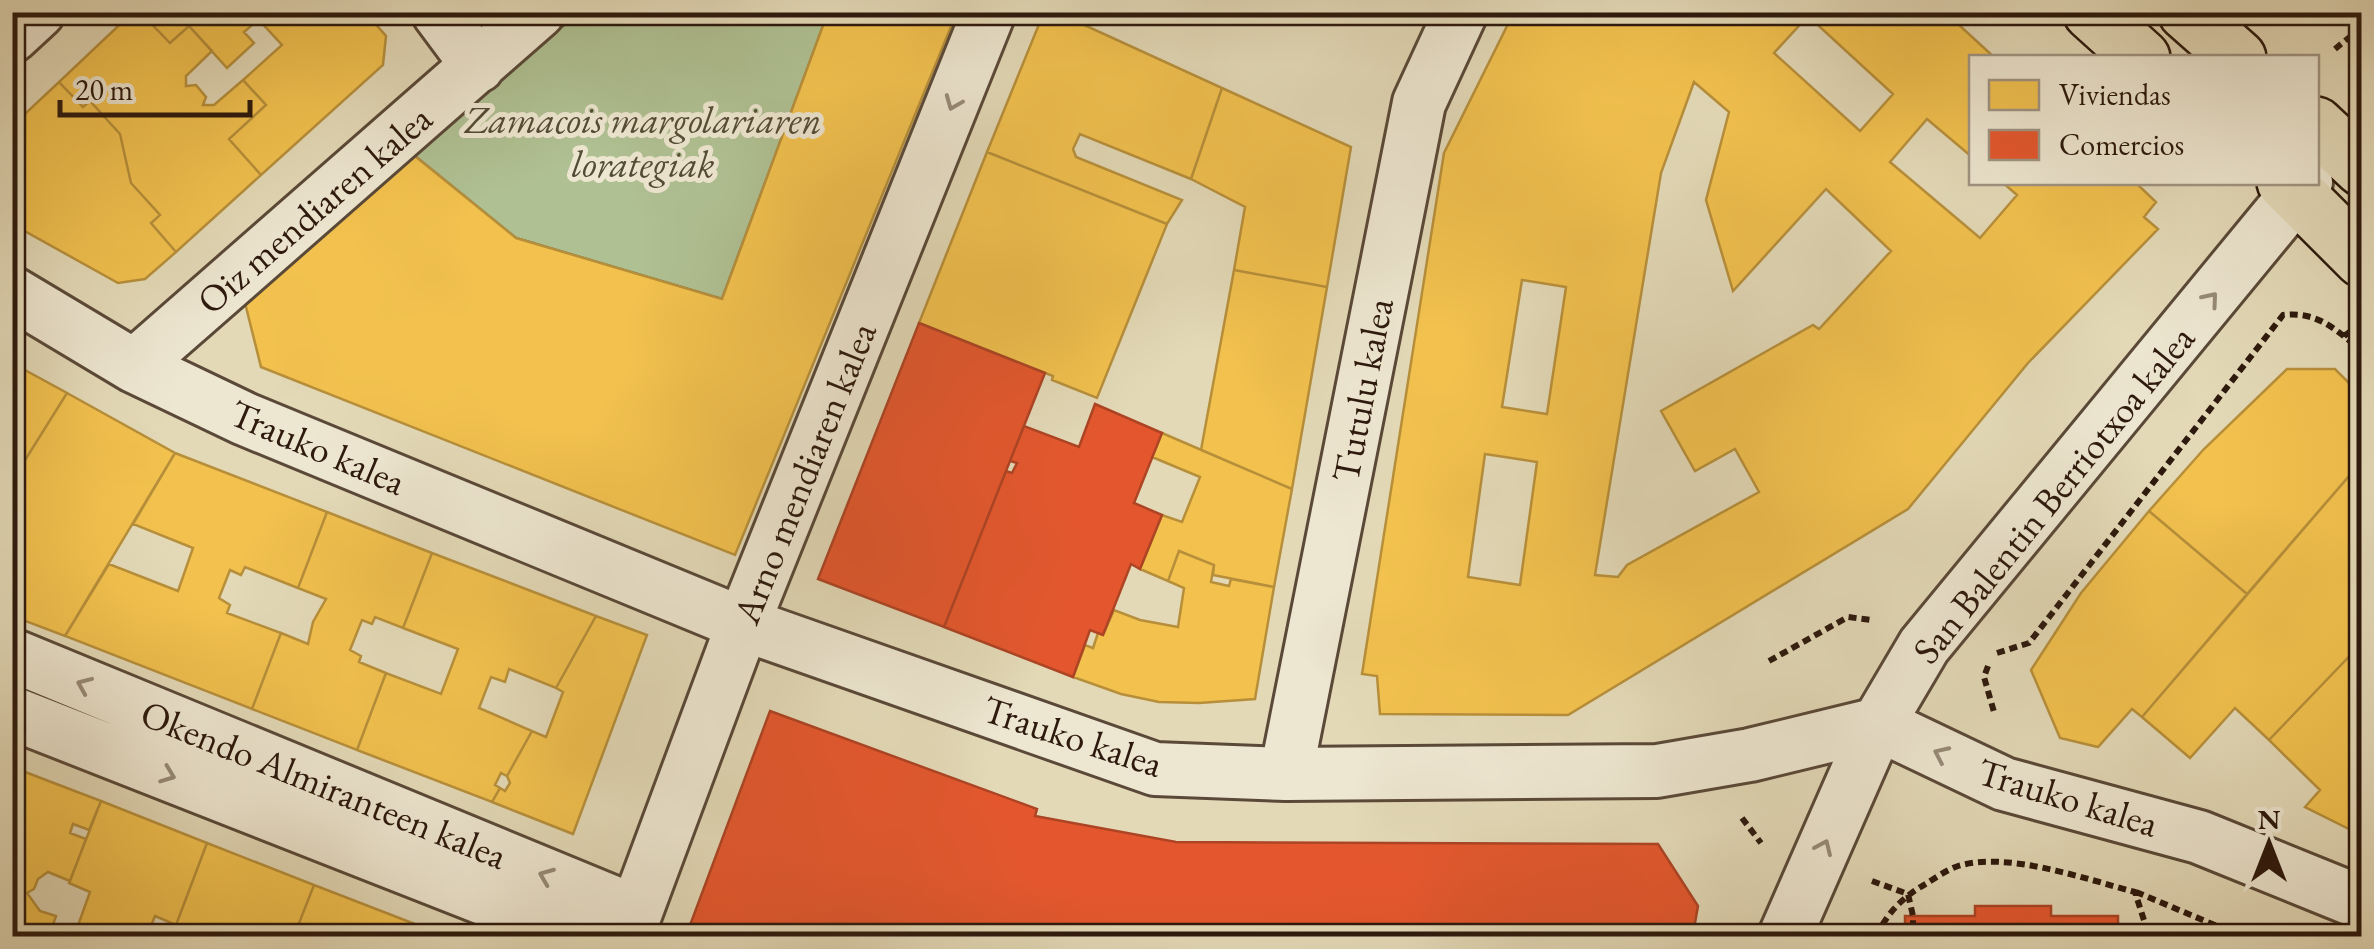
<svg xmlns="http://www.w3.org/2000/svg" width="2374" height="949" viewBox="0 0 2374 949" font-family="'EB Garamond',serif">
	<rect width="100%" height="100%" fill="#e3d9b7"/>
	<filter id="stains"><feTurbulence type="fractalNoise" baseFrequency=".002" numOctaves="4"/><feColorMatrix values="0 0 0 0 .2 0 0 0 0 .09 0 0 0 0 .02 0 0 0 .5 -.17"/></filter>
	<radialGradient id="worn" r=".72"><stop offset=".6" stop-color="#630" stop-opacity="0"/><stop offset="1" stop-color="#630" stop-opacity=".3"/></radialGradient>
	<path fill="#afc092" stroke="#6e6c50" stroke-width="2.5" d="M579 13H828L722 299 516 238 410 152Z"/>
	<path fill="#f2c14e" stroke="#b78f3a" stroke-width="2.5" fill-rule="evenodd" d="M133 12H140L170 43 189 26 212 51 186 76V86L196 85 206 97 203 105H214L243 80 266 105 229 139 261 175 176 252 151 223 160 215 131 183 120 134 90 101 83 107 59 82Z
		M140 12H267L244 32 254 43 227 68 189 26 170 43Z
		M267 12H365L386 36 383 65 261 175 229 139 266 105 243 80 282 45 259 20Z
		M828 12H957L735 555 261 367 244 299 410 152 516 238 722 299Z
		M1044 12H1056L1222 88 1191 179 1080 134 1073 149 1076 157 1182 200 1167 224 987 152Z
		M1514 12H1945L1995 58H1972V157L1927 119 1890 162 1980 238 2017 195 2002 182H2135L2156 202 2144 217 2158 229 2028 363 1908 509 1568 715 1380 714 1377 676 1362 674 1444 153ZM1808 16 1893 94 1860 131 1774 53ZM1694 82 1729 112 1706 200 1733 291 1826 189 1891 251 1819 329 1813 325 1661 411 1695 471 1735 449 1759 492 1627 565 1618 577 1595 575 1661 173ZM1522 280 1566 287 1547 414 1502 407ZM1485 454 1537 462 1520 585 1468 577Z
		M59 82 83 107 90 101 120 134 131 183 160 215 151 223 176 252 145 279 118 283 12 224V126Z
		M1222 88 1351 147 1327 287 1234 270 1245 207 1191 179Z
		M987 152 1167 224 1097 398 1052 380 1053 376 919 323Z
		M1234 270 1327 287 1292 489 1201 450Z
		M12 363 67 393 12 481Z
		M2287 369H2335L2362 396V461L2247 594 2149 511 2204 449Z
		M67 393 175 453 65 636 12 616V481Z
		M1162 433 1292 489 1274 587 1213 575 1214 565 1179 551 1168 581 1140 569 1162 515 1182 522 1200 477 1152 457Z
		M175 453 327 512 298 588 245 567 241 575 230 570 219 598 230 605 227 613 281 633 252 709 65 636 109 564 178 591 193 548 133 524Z
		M2362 461V643L2269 740 2235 708 2190 758 2142 717Z
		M2149 511 2247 594 2142 717 2132 709 2098 747 2060 738 2031 670 2081 593Z
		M327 512 432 553 403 628 375 617 372 624 362 620 350 650 361 656 359 662 386 673 357 750 252 709 281 633 308 644 313 622 326 599 298 588Z
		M1179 551 1214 565 1211 582 1229 586 1231 579 1274 587 1255 699 1199 703 1159 702 1121 694 1073 677 1085 645 1093 648 1098 633 1103 635 1114 610 1140 620 1178 627 1184 588 1168 581Z
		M432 553 596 616 556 688 509 669 505 682 491 677 479 708 532 731 507 776 501 773 495 785 500 788 492 802 357 750 386 673 441 694 458 649 403 628Z
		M596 616 647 635 573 834 492 802 500 788 505 791 510 783 507 776 532 731 546 737 563 692 556 688Z
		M2362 643V817L2349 829 2305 807 2320 790 2269 740Z
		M12 767 101 801 89 830 73 824 70 833 86 839 70 881 48 872 38 879 34 889 27 893 40 911 56 916 49 936H12Z
		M101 801 207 843 176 925 155 916 147 936H49L54 923 76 931 90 892 69 883Z
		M207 843 314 885 294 936H196L197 933 176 925Z
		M314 885 420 926 416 936H294Z
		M420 926 447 936H416Z"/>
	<path fill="#e4572e" stroke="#ad4424" stroke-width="2.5" d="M919 323 1045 373 944 627 818 579Z
		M1095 404 1162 433 1134 503 1162 515 1140 569 1131 564 1103 635 1090 630 1073 677 944 627 1006 471 1012 473 1017 463 1010 461 1024 426 1079 447Z
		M770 711 1037 809 1035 816 1176 842 1658 844 1698 906 1695 923 1690 936H686Z
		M1975 906H2051V916H2118V936H1905V916H1975Z"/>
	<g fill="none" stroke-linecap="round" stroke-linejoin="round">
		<defs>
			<path id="street" d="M438 12 478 66
				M12 36 38 12
				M12 293 134 366 245 419 743 624 1155 769 1286 774 1657 771 1750 755 1878 724 2004 784 2199 837 2362 903
				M134 366 538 12
				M12 655 636 912
				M12 713 580 936
				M1286 774 1419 103 1461 12
				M627 936 743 624 989 12
				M1785 936 1878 724 1924 646 2306 182"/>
			<path id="primary" d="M2091 12 2142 58
				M2186 12 2238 58
				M2316 125 2362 168
				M2285 182 2362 259"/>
		</defs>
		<use href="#street" stroke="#5a4938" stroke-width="58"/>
		<use href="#primary" stroke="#2d190d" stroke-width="60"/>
		<path stroke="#2d190d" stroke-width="6" stroke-dasharray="8 5" stroke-linecap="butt" d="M2335 49 2362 27
			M2344 336 2362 323
			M1997 653 2029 643 2283 315C2318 311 2336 330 2362 351
			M1769 661 1848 617 1871 620
			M1988 666 1984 677 1994 712
			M1742 818 1761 843
			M1872 881 1908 894 1913 916V936
			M2136 892 2241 936
			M1877 936C1885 915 1904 896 1924 885 1934 879 1946 870 1958 866 2008 851 2085 879 2135 892L2149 936"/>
		<use href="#street" stroke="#ede6d0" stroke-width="52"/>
		<use href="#primary" stroke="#e3d9b7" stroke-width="55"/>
	</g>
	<defs><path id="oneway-chevron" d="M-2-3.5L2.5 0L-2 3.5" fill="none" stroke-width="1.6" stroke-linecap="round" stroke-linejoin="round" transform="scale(2.5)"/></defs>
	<g stroke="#978a78">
		<use href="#oneway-chevron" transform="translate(953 103) rotate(112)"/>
		<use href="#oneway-chevron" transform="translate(2211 299) rotate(-50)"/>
		<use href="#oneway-chevron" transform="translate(84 685) rotate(-157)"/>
		<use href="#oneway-chevron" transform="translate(1941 754) rotate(-155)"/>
		<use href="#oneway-chevron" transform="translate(168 775) rotate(21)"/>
		<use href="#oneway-chevron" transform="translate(1824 847) rotate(-66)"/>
		<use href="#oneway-chevron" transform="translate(546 876) rotate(-158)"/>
	</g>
	<g text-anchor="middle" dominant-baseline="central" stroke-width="10" stroke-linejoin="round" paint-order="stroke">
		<g font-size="38" font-style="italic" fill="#544b35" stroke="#ede6d0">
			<text x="643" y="119">Zamacois margolariaren<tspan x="643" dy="44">lorategiak</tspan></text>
		</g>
		<g font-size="38" fill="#2d190d" stroke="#ede6d0">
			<text transform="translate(314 209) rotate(-41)">Oiz mendiaren kalea</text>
			<text transform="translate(1362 390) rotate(-79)">Tutulu kalea</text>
			<text transform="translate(318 447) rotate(23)">Trauko kalea</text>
			<text transform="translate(804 473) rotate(-68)">Arno mendiaren kalea</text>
			<text transform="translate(2053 494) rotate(-51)">San Balentin Berriotxoa kalea</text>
			<text transform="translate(1073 736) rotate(18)">Trauko kalea</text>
			<text transform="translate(324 784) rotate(22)">Okendo Almiranteen kalea</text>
			<text transform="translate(2068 797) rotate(17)">Trauko kalea</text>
		</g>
	</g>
	<rect width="2374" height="949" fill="none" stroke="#e3d9b7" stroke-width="50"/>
	<rect x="15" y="15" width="2344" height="919" fill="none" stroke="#2d190d" stroke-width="5"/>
	<rect x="25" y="25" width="2324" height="899" fill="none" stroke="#2d190d" stroke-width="2.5"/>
	<rect x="1969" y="55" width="350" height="130" fill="#ede6d0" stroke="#a09482" stroke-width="2.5"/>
	<rect x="1989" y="80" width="50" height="30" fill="#f2c14e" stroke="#a09482" stroke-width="2.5"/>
	<text x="2059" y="105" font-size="30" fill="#2d190d">Viviendas</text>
	<rect x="1989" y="130" width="50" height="30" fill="#e4572e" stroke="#a09482" stroke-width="2.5"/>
	<text x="2059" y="155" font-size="30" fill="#2d190d">Comercios</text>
	<g transform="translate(2269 844)" stroke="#ede6d0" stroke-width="8" paint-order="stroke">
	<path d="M0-8L18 38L0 25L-18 38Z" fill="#2d190d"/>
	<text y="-15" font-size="28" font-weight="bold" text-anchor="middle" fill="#2d190d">N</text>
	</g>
	<path d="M60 100v15h190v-15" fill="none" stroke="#2d190d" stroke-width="5"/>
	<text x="75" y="100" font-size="30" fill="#2d190d" stroke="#ede6d0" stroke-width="8" paint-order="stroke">20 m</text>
	<rect width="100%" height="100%" filter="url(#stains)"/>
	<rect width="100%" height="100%" fill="url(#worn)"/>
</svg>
